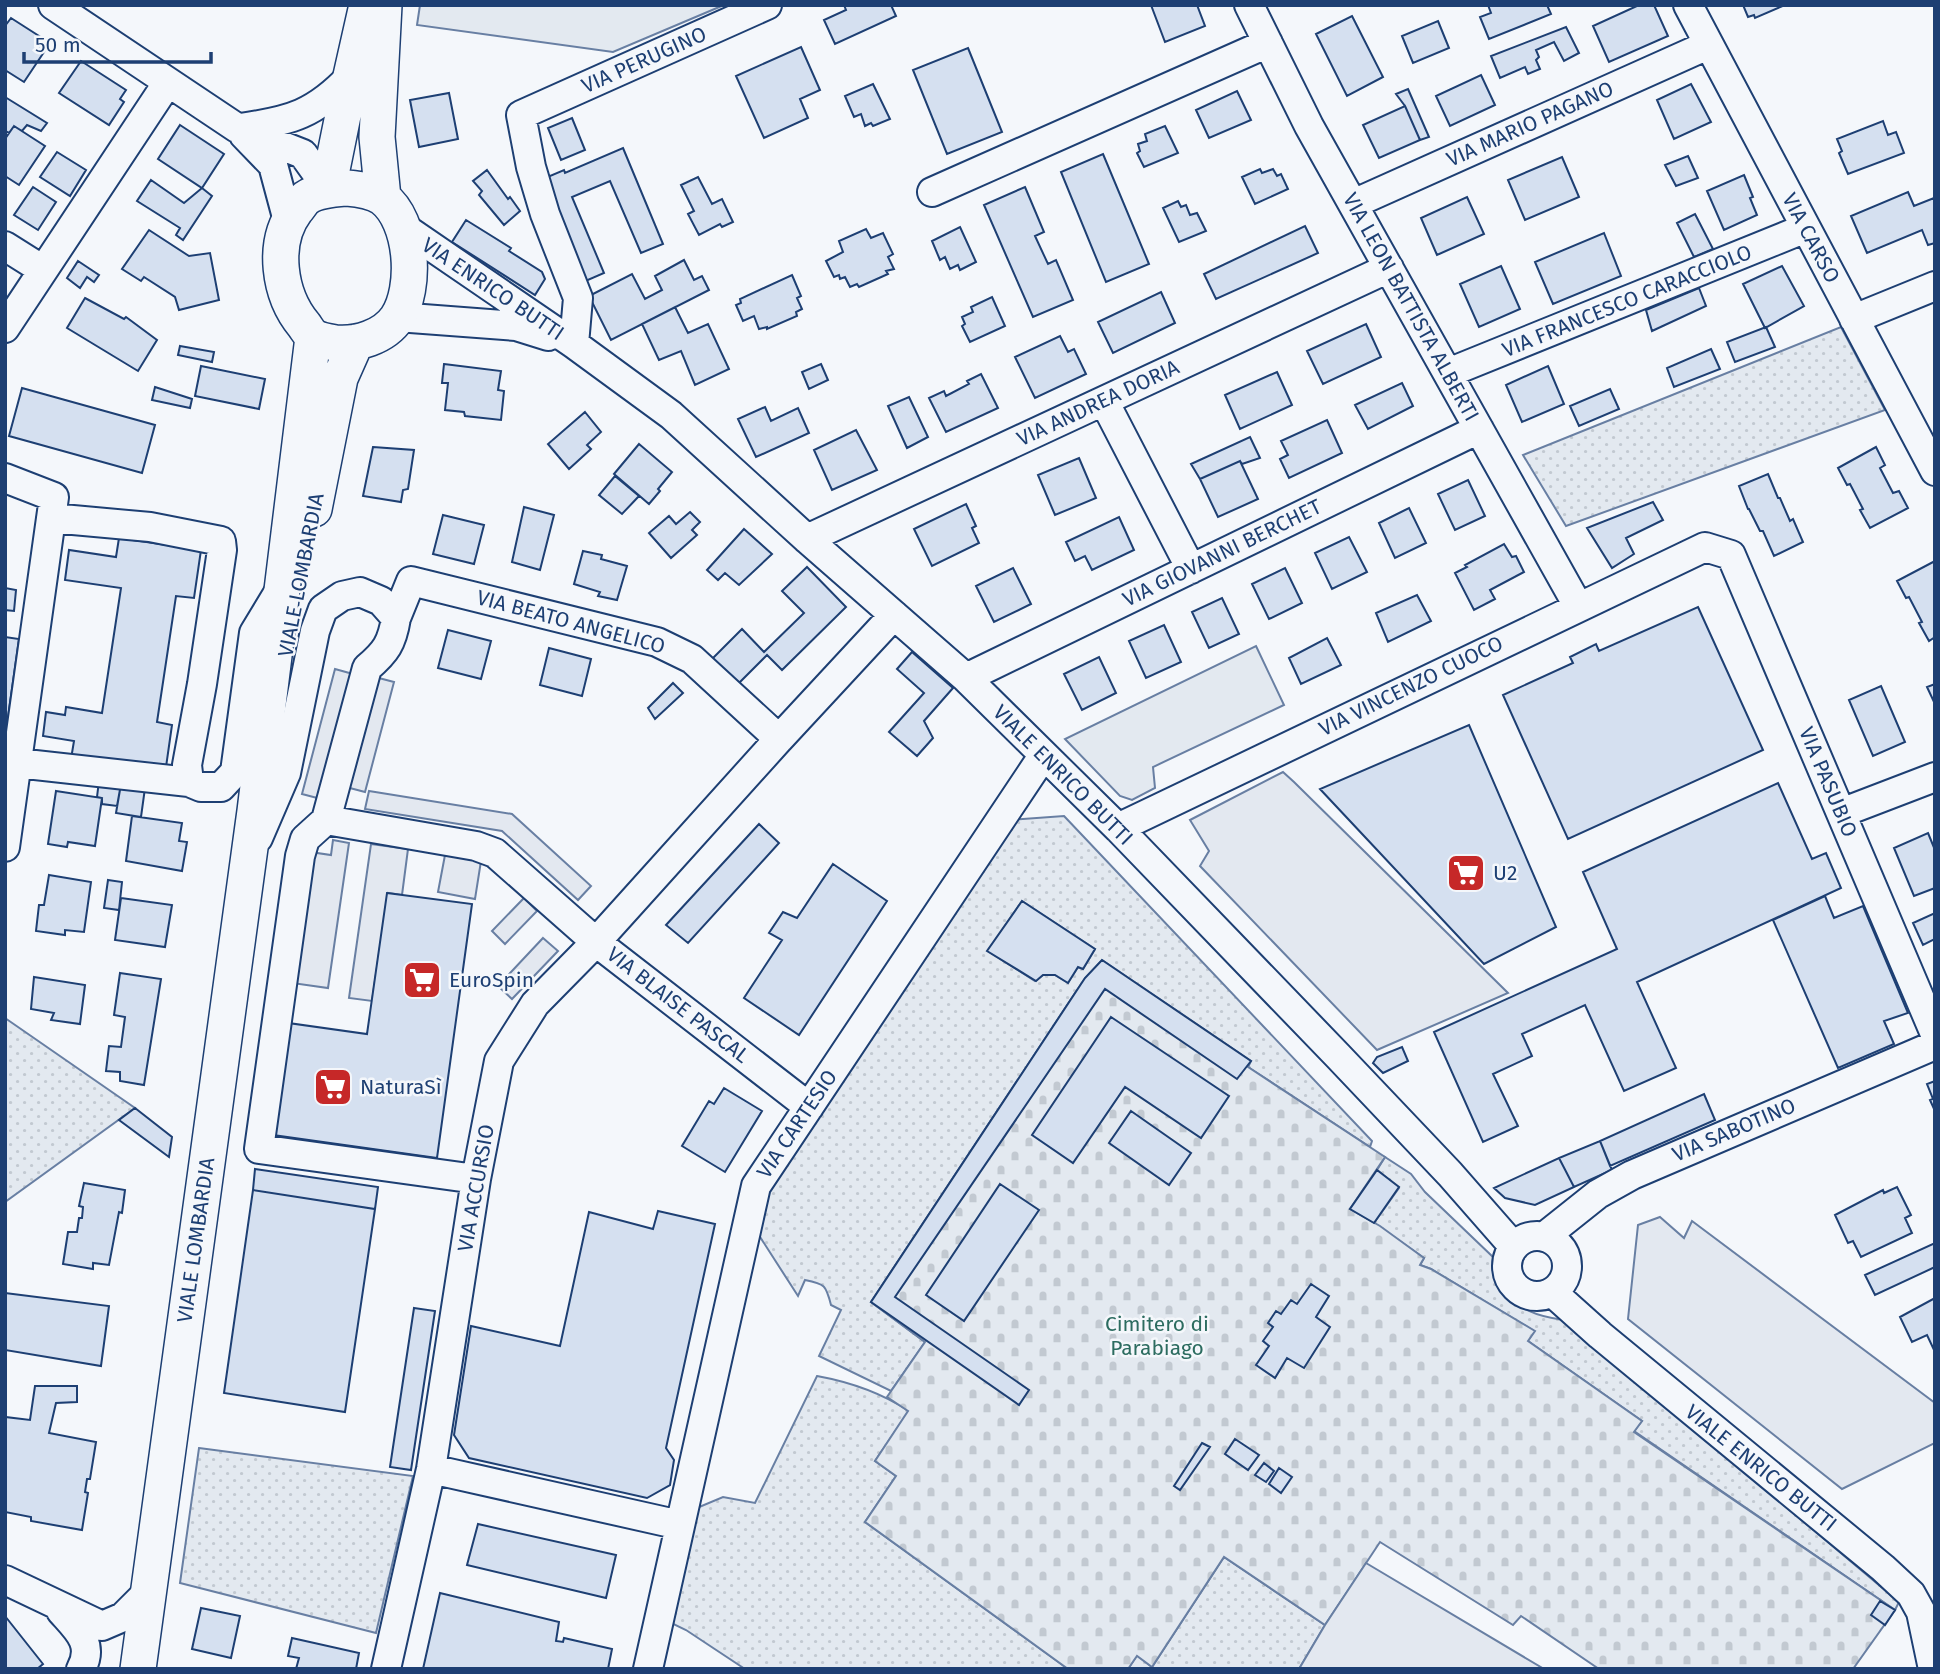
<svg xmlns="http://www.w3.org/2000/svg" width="1940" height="1674" viewBox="0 0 1940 1674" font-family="'Fira Sans',sans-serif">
	<defs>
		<pattern id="grass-dots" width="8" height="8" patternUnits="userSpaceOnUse" patternTransform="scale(1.75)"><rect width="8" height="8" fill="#e3e9f0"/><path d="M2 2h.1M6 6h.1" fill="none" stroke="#c2c9d1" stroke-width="1.8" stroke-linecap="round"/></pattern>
		<pattern id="cemetery-stones" width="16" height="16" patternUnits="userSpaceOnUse" patternTransform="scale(1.75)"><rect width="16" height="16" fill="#e3e9f0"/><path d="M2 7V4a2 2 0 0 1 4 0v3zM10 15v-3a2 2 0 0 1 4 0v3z" fill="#c2c9d1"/></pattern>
	</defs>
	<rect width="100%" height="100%" fill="#f4f7fb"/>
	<path fill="url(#grass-dots)" stroke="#687fa3" stroke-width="2" fill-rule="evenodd" d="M1841 327 1885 410 1566 526 1523 455Z
		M1064 816 1372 1141 1370 1147 1248 1067 1250 1062 1078 989 871 1302 925 1342 891 1391 819 1356 841 1310 831 1305C826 1285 825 1284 805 1280L798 1296 753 1226 765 1188 1010 820ZM1022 901 1095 949 1083 969 1078 967 1068 983 1055 975H1043L1035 981 988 951Z
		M5 1018 135 1108 5 1202Z
		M1385 1157 1411 1174 1425 1192 1494 1258C1501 1266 1501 1275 1504 1284 1512 1310 1541 1317 1564 1320L1899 1602 1895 1610 1634 1431 1642 1421 1528 1341 1534 1331 1431 1269 1420 1265 1424 1258 1374 1223 1399 1188 1377 1170Z
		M817 1376C850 1382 880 1392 909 1411L875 1461 896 1476 865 1522 1068 1669H745L686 1630 665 1620 692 1510 723 1497 755 1503Z
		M199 1448 413 1476 376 1633 180 1583Z
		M1224 1557 1325 1625 1299 1669H1128L1137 1655 1152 1667Z"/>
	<path fill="url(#cemetery-stones)" stroke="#687fa3" stroke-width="2" d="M1102 960 1251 1061 1248 1067 1385 1157 1350 1209 1380 1226 1424 1258 1420 1265 1431 1269 1535 1331 1528 1341 1642 1421 1634 1432 1895 1610 1853 1669H1599L1521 1616 1513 1625 1380 1542 1325 1625 1224 1557 1152 1667 1137 1656 1128 1669H1068L865 1522 896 1476 875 1461 908 1411 887 1397 925 1342 871 1302 1085 978Z"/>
	<path fill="#e3e9f0" stroke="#687fa3" stroke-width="2" d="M420 5H724L613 52 417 25Z
		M1256 646 1284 705 1153 767 1155 788 1132 800 1120 796 1065 739Z"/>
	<path fill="#e3e8f0" stroke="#687fa3" stroke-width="2" d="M335 669 353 674 321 799 302 794Z
		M375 677 394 682 365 792 346 787Z
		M1283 772 1294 782 1508 993 1377 1050 1200 866 1209 851 1190 820Z
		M369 791 512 814 591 886 578 900 502 831 365 809Z
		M333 840 349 843 328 988 292 983 310 852 331 855Z
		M371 844 408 849 402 895 388 893 372 1001 349 998Z
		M445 855 481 861 475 899 438 892Z
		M524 898 537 911 505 944 492 931Z
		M543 938 558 951 512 999 498 986Z
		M1660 1217 1684 1238 1692 1221 1935 1403V1443L1842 1489 1628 1319 1638 1225Z
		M1366 1563 1544 1669H1299L1325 1625Z"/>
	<path fill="#d5e0f0" stroke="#1d3f73" stroke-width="2" d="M844 5H891L896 16 835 44 824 20 846 10Z
		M1151 5H1197L1205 26 1165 42Z
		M1488 5H1547L1551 14 1489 39 1480 17 1491 13Z
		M1639 5H1654L1668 36 1609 62 1593 26Z
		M1743 5H1785L1755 18 1754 15 1748 17Z
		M1352 16 1383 77 1347 96 1316 34Z
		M11 18 50 43 24 82 5 70V26Z
		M1438 21 1449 48 1413 63 1402 36Z
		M1566 27 1579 53 1564 61 1554 42 1536 50 1539 57 1536 60 1540 69 1528 74 1525 67 1500 78 1491 56Z
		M801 47 820 90 800 99 808 118 764 138 736 76Z
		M968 48 1002 132 947 154 913 70Z
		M81 61 126 90 120 99 124 102 109 125 59 93Z
		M1481 75 1495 105 1450 126 1436 96Z
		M873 84 890 119 873 126 871 123 865 126 861 114 854 117 845 96Z
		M1691 84 1711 122 1674 139 1657 100Z
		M1408 89 1429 137 1420 140 1405 106 1396 94Z
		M1237 91 1251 120 1209 138 1196 110Z
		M449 93 458 139 419 147 410 100Z
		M5 97 47 123 41 131 27 125 22 131 14 126 9 133 5 131Z
		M1405 106 1420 140 1379 158 1363 125Z
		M572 118 585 150 561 160 548 128Z
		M1883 121 1888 135 1896 132 1904 153 1848 174 1839 153 1842 151 1837 139Z
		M180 125 224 154 202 188 158 159Z
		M14 126 45 146 19 185 5 176V139Z
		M1165 126 1178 153 1144 167 1137 153 1140 151 1138 144 1147 141 1145 134Z
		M623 148 663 244 641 253 610 181 572 197 604 273 581 283 538 181 564 170 565 173Z
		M57 152 86 170 70 196 40 177Z
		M1103 154 1149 264 1106 282 1061 172Z
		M1688 156 1698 178 1676 186 1665 165Z
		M1562 157 1579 197 1525 220 1508 180Z
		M1260 169 1262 173 1273 169 1277 176 1281 174 1288 189 1255 204 1242 177Z
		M487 170 508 199 510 197 520 211 504 225 479 195 482 191 473 181Z
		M1744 175 1753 197 1750 198 1757 215 1724 230 1707 191Z
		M698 177 712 204 722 199 733 222 722 227 720 224 699 235 688 214 694 211 681 185Z
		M151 180 184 203 202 188 212 196 183 240 176 235 180 228 137 201Z
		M33 187 56 202 38 230 14 215Z
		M1025 187 1044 232 1035 236 1048 264 1056 260 1073 300 1033 317 984 205Z
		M1908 192 1914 206 1934 198 1935 243 1928 245 1922 230 1867 253 1851 216Z
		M1467 197 1484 234 1437 255 1421 218Z
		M1178 201 1181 207 1186 205 1190 215 1197 213 1206 231 1179 242 1163 208Z
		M1695 214 1713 249 1694 257 1677 223Z
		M466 220 511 248 509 251 542 272 545 279 535 295 452 242Z
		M1305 226 1318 253 1216 299 1204 274Z
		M960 227 976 262 960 270 958 265 950 269 945 257 940 260 932 241Z
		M866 229 871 238 883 233 893 254 888 257 894 269 886 271 888 274 859 287 857 284 850 287 845 277 840 279 839 275 834 277 826 261 843 252 839 241Z
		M149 230 189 256 210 253 219 300 179 310 175 297 144 277 141 281 122 269Z
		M1604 233 1621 276 1553 304 1535 262Z
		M684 260 694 280 702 276 709 290 611 340 589 296 632 274 645 299 662 290 655 276Z
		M78 261 99 275 94 282 87 277 80 288 67 278Z
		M1501 266 1520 309 1479 327 1460 284Z
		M1782 266 1804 306 1765 328 1743 284Z
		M792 275 801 296 797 298 802 309 796 312 797 316 767 329V327L759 329 754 316 743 321 736 305 741 303 740 299Z
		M1699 288 1706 306 1652 331 1646 310Z
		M1161 292 1175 323 1113 353 1098 322Z
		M992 297 1005 326 970 342 962 326 965 324 962 317 973 312 971 307Z
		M85 298 124 319 126 317 157 340 138 371 67 328Z
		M675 307 688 333 708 324 729 369 695 385 681 351 659 360 642 324Z
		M1366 324 1381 357 1323 384 1307 351Z
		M1766 327 1775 347 1735 362 1727 342Z
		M1060 336 1068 352 1074 349 1086 374 1035 398 1015 357Z
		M180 346 214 352 212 362 178 355Z
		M1711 349 1720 369 1674 387 1667 368Z
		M444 364 501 371 498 390 504 391 501 420 465 416 464 412 445 410 448 383H442Z
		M821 364 828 380 809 389 802 372Z
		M201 366 265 379 259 409 195 396Z
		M1548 366 1564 404 1522 422 1506 385Z
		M1277 372 1292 405 1240 429 1225 395Z
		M981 374 998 408 946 432 929 398 944 391 946 396 969 384 967 381Z
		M1402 383 1413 406 1368 429 1355 405Z
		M155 387 192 399 190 408 152 400Z
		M22 388 155 425 142 473 9 436Z
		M1610 389 1619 409 1579 426 1570 406Z
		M909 397 928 437 907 448 888 406Z
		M765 407 771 421 798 408 809 433 756 457 738 419Z
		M585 412 601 432 587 445 591 449 569 469 548 444Z
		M1327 420 1342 453 1289 478 1280 459 1288 455 1281 441Z
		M856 430 877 470 832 490 814 450Z
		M1250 437 1260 458 1242 464 1240 461 1200 479 1191 464Z
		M639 444 672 472 658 489 660 491 649 504 614 474Z
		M373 447 414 450 408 489 403 490 401 502 363 496Z
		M1876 447 1885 465 1880 468 1893 493 1899 491 1908 508 1870 528 1860 510 1863 509 1850 484 1847 485 1838 468Z
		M1079 458 1096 498 1055 515 1038 475Z
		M1240 461 1258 499 1218 517 1200 479Z
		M1768 474 1778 498H1780L1790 521 1793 519 1803 542 1774 556 1763 531H1760L1749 509H1748L1739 486Z
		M615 476 639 496 622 514 599 495Z
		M1468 480 1485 516 1455 530 1438 494Z
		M1653 502 1663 520 1626 538 1634 554 1612 568 1587 528Z
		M966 504 976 526 972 528 979 543 932 566 914 529Z
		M524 507 554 515 540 570 512 562Z
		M1409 508 1426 543 1395 558 1379 523Z
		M690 512 700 522 692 530 697 535 671 558 649 533 669 516 676 524Z
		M443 515 484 525 474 564 433 554Z
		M1119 517 1134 550 1092 570 1085 556 1075 561 1066 542Z
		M744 529 772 554 739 585 725 573 718 580 707 570Z
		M1349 537 1367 572 1332 589 1315 553Z
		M119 538 201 550 194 598 176 596 157 722 172 725 165 774 71 759 74 741 43 736 46 712 65 715 66 707 102 713 121 588 65 580 69 550 116 557Z
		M1504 544 1512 557 1516 556 1524 572 1490 590 1495 599 1474 610 1455 573 1467 567 1465 565Z
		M583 551 602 555 601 559 627 566 617 600 598 596 600 592 574 584Z
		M1935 561V637L1929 641 1919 623 1922 622 1909 597 1906 598 1897 581Z
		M807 567 846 607 782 670 767 655 737 685 712 659 742 629 764 652 804 613 782 591Z
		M1013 568 1031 604 994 622 976 586Z
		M1285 568 1302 603 1269 619 1252 584Z
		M5 588 16 590 14 611 5 610Z
		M1417 595 1431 621 1388 642 1376 613Z
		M1222 598 1239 634 1209 648 1192 612Z
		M1698 607 1763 750 1568 839 1503 695 1573 663 1570 657 1596 644 1599 651Z
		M1164 625 1181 662 1146 678 1129 641Z
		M448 630 491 641 481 679 438 668Z
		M5 637 19 639 5 738Z
		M1327 638 1341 665 1301 684 1289 658Z
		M549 648 591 659 582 696 540 685Z
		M912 652 953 688 924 721 933 738 917 756 889 732 924 693 897 669Z
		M1099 657 1116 693 1082 710 1064 674Z
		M673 683 683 693 655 719 648 708Z
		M1935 684V704L1927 687Z
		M1881 686 1905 742 1873 756 1849 700Z
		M1469 725 1556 927 1484 964 1320 789Z
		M99 781 121 784 117 806 102 804V798L97 797Z
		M1778 783 1812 859 1826 853 1841 888 1637 982 1676 1068 1624 1091 1585 1005 1522 1034 1532 1056 1493 1074 1518 1126 1483 1142 1434 1032 1617 949 1583 872Z
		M121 784 145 788 141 817 116 813Z
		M56 791 102 798 95 846 68 842 67 847 48 844Z
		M132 816 182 823 179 841 187 842 182 871 126 861Z
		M759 824 779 843 688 943 666 925Z
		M1928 833 1935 850V888L1914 896 1894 848Z
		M833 864 887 901 799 1035 744 998 782 940 769 933 783 912 797 918Z
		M49 875 91 882 84 932 65 930V935L36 931 39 905H44Z
		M108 880 122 882 119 910 104 908Z
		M387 893 472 904 437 1158 273 1135 288 1023 367 1034Z
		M1825 896 1834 918 1863 906 1908 1013 1884 1021 1894 1044 1838 1068 1773 920Z
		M121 898 172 905 165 947 115 940Z
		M1022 901 1095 949 1083 969 1078 967 1068 983 1055 975H1043L1036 981 987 951Z
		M1935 913V939L1923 945 1913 923Z
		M1102 960 1251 1061 1237 1079 1105 989 895 1297 1029 1390 1019 1405 871 1302 1085 978Z
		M120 973 161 979 144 1085 120 1081V1072L106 1071 109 1046 121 1047 125 1017 114 1015Z
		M34 977 85 985 80 1024 51 1020 54 1013 31 1009Z
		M1111 1017 1229 1096 1201 1138 1125 1087 1073 1163 1032 1135Z
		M1402 1047 1408 1061 1383 1073 1373 1063 1377 1057Z
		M1935 1081V1111L1930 1100 1933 1099 1927 1084Z
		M724 1088 762 1111 725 1172 682 1146 709 1101 714 1104Z
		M1704 1094 1715 1120 1610 1166 1600 1141Z
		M135 1108 172 1137 169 1157 119 1120Z
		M1131 1111 1191 1153 1169 1185 1109 1143Z
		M1600 1141 1612 1170 1574 1187 1559 1158Z
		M1559 1158 1574 1187 1535 1205 1505 1198 1494 1188Z
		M255 1169 378 1187 375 1209 253 1190Z
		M1377 1170 1399 1187 1374 1223 1350 1209Z
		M84 1183 125 1190 122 1213 119 1212 109 1265 93 1263V1269L63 1264 68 1232H77L79 1218H82L83 1207 79 1206Z
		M1000 1184 1039 1210 964 1321 926 1295Z
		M1897 1187 1911 1215 1905 1218 1912 1233 1861 1257 1853 1241 1848 1243 1835 1215 1883 1190 1884 1193Z
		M253 1190 375 1209 345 1412 224 1393Z
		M658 1211 715 1224 666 1448 674 1460 670 1485 647 1498 469 1458 454 1435 471 1326 560 1346 589 1212 653 1229Z
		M1935 1243V1267L1875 1295 1865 1275Z
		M1311 1284 1329 1296 1316 1317 1330 1327 1304 1368 1287 1358 1275 1378 1256 1365 1269 1346 1263 1341 1273 1327 1268 1323 1276 1311 1281 1314 1291 1300 1297 1304Z
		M5 1293 109 1306 101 1366 5 1350Z
		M1935 1298V1352L1927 1335 1912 1342 1900 1317Z
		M414 1308 435 1311 411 1470 390 1467Z
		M35 1386H77V1402L56 1403 49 1433 96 1442 90 1479H87L85 1492 88 1493 82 1530 31 1521V1517L5 1512V1417L30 1420Z
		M1235 1439 1259 1455 1248 1470 1225 1454Z
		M1202 1443 1210 1447 1180 1490 1174 1486Z
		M1264 1463 1274 1471 1266 1482 1255 1475Z
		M1279 1468 1292 1477 1281 1493 1269 1484Z
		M478 1524 616 1555 606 1598 467 1565Z
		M440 1593 559 1622 556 1641 563 1642 564 1638 612 1649 608 1669H423Z
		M1880 1601 1895 1610 1885 1625 1871 1615Z
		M201 1608 240 1616 231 1658 192 1649Z
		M5 1616 43 1664 37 1669H5Z
		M292 1638 359 1653 356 1669H296L299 1658 288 1656Z"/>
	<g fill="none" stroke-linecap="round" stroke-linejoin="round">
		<defs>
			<path id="minor" d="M53 5 237 128 303 154 328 189
				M1249 5 1309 126 1578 606
				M1688 5 1935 471
				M240 128C291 121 315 114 351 76
				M244 135 273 165 288 221
				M932 192 1268 43
				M1353 204 1708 45
				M403 227 574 344 671 415 807 539 966 678 1118 828 1338 1056 1450 1174 1514 1247
				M5 246 43 270
				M397 317 516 326 548 336
				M1854 319 1935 286
				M5 328 168 82
				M574 344 578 298 545 214 531 167 521 115 767 5
				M1448 373 1806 228
				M1104 401 1191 569
				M5 478 54 497 5 847
				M51 518 150 527 221 541 222 550 202 684 187 765 189 782 201 787H221L235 772 254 633 280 590
				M807 539 1389 268
				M396 618 411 581 657 642 692 659 779 739 894 615
				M966 678 1479 429
				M779 739 596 942 809 1107
				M17 763 189 782
				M1841 813 1935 777
				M326 820 305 839 300 856 259 1149 476 1179
				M1118 828 1705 547 1731 555 1935 1034
				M258 838 286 773 315 631 323 609 342 596 360 592 381 601 396 618C392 643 386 652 367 668L326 820 476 846 495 853 596 942 535 1004 499 1061 476 1179 431 1469 386 1669
				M1507 1266a30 30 0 1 1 60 0a30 30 0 1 1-60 0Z
				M1544 1237 1598 1194 1632 1175 1935 1045
				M1552 1292 1600 1335 1883 1568 1911 1594 1921 1612 1933 1669
				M431 1469 680 1525
				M5 1580 102 1626 123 1617 149 1591
				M61 1611C77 1629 95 1644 81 1669
				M648 1669 756 1186 1043 756"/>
			<path id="major" d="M347 188C359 189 373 191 383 198 413 221 417 288 397 318 384 337 357 345 335 343 330 342 319 340 314 337 310 335 307 329 304 325 279 295 271 243 296 210 299 207 302 201 306 198 317 190 334 189 347 188Z
				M328 189 351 76 367 5
				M383 198 377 137 384 5
				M314 509 340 378 356 342
				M138 1669 255 811 313 337"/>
		</defs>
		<use href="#minor" stroke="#1d3f73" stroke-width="32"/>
		<use href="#major" stroke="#1d3f73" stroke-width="38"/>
		<use href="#minor" stroke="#f4f7fb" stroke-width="28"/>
		<use href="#major" stroke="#f4f7fb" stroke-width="35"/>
	</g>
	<defs>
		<symbol id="supermarket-square" viewBox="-11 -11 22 22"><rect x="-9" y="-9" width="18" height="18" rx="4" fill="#c62828" stroke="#f4f7fb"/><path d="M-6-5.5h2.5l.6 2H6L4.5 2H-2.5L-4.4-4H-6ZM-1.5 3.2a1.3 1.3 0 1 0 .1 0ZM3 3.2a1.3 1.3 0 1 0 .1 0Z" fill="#fff"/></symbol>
	</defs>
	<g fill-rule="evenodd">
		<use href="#supermarket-square" x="1444" y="851" width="44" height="44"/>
		<use href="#supermarket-square" x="400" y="958" width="44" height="44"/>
		<use href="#supermarket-square" x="311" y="1065" width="44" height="44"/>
	</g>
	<g text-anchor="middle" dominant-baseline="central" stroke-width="5" stroke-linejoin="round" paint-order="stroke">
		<g font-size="21" fill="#1d3f73" stroke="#f4f7fb">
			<text transform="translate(644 60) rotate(-24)">VIA PERUGINO</text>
			<text transform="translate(1530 124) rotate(-24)">VIA MARIO PAGANO</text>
			<text transform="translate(1811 238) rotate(62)">VIA CARSO</text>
			<text transform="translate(493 289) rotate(34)">VIA ENRICO BUTTI</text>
			<text transform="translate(1627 301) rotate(-22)">VIA FRANCESCO CARACCIOLO</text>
			<text transform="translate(1411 307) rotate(61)">VIA LEON BATTISTA ALBERTI</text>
			<text transform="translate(1098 403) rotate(-25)">VIA ANDREA DORIA</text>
			<text transform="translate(1222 553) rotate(-26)">VIA GIOVANNI BERCHET</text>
			<text transform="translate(301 575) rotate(-79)">VIALE LOMBARDIA</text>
			<text transform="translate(571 622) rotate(15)">VIA BEATO ANGELICO</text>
			<text transform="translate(1411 686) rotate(-26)">VIA VINCENZO CUOCO</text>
			<text transform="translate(1063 775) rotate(45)">VIALE ENRICO BUTTI</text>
			<text transform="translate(1828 782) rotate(67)">VIA PASUBIO</text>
			<text transform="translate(678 1005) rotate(38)">VIA BLAISE PASCAL</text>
			<text transform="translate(797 1124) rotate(-56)">VIA CARTESIO</text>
			<text transform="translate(1734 1130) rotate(-23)">VIA SABOTINO</text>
			<text transform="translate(476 1188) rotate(-80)">VIA ACCURSIO</text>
			<text transform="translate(196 1240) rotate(-82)">VIALE LOMBARDIA</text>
			<text transform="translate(1761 1468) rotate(39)">VIALE ENRICO BUTTI</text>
		</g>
		<g font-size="21" fill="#1d3f73" stroke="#f4f7fb" text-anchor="start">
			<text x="1493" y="873">U2</text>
			<text x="449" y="980">EuroSpin</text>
			<text x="360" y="1087">NaturaSì</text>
		</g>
		<g font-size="21" fill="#2c6c60" stroke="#f4f7fb">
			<text x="1157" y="1324">Cimitero di<tspan x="1157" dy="24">Parabiago</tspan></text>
		</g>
	</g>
	<rect width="1940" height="1674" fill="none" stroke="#1d3f73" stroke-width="14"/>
	<path d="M24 52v10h187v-10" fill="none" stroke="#1d3f73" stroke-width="3.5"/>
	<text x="35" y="52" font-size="21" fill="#1d3f73" stroke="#f4f7fb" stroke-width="5" paint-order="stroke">50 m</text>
</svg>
